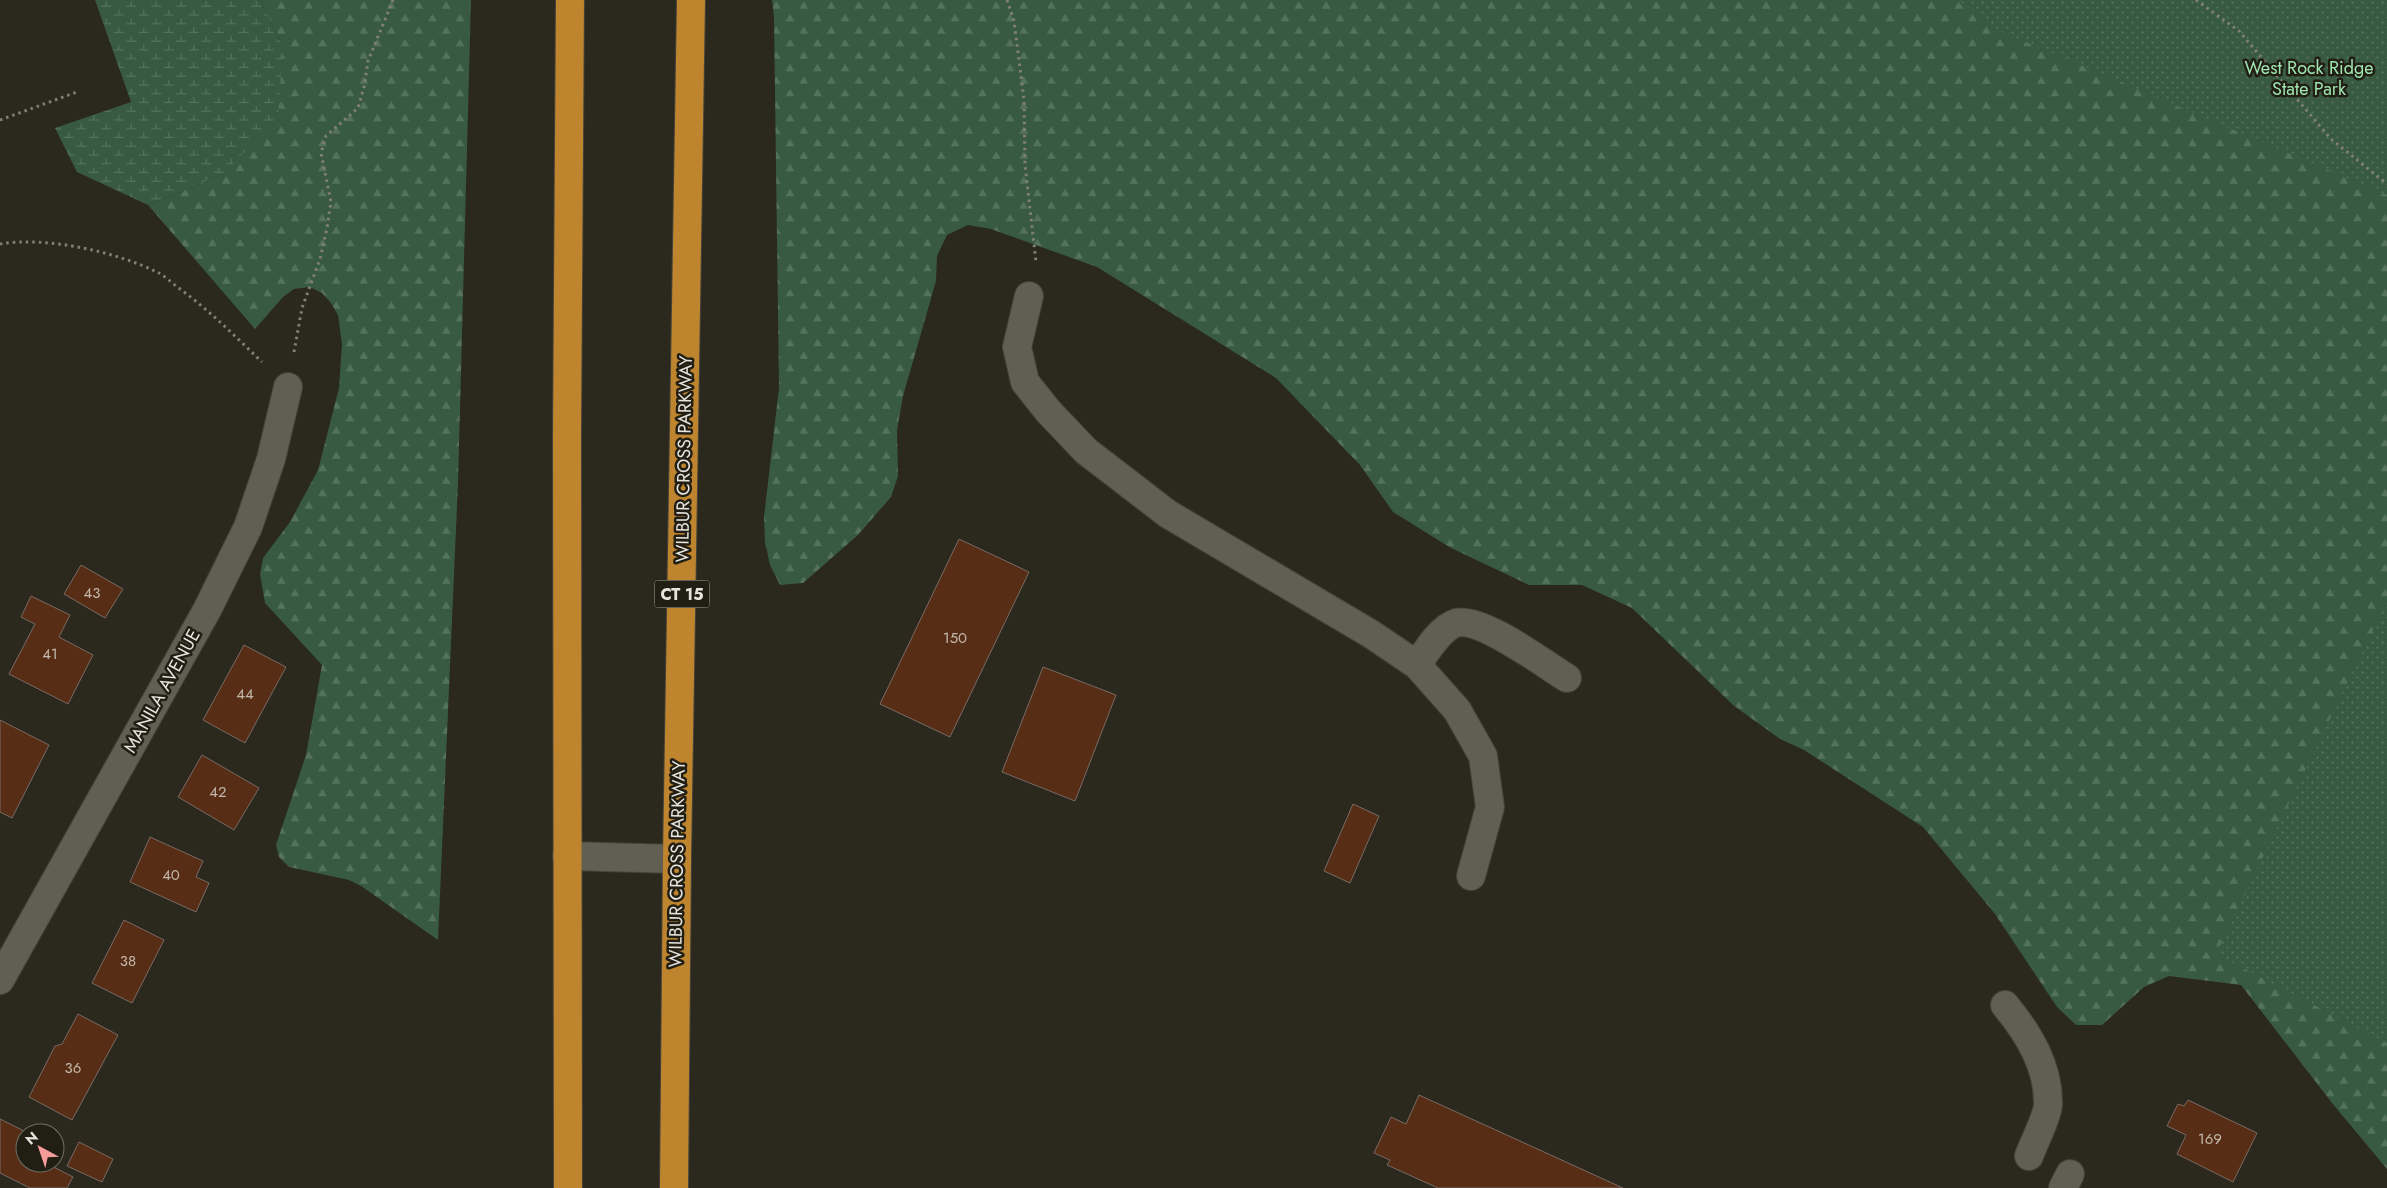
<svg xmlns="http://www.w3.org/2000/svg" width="2387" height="1188" viewBox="0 0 2387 1188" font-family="Jost,sans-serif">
	<defs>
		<pattern id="forest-firs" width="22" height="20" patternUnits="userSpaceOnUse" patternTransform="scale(1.25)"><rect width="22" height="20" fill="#385a40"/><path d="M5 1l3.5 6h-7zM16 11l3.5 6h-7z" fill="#55725b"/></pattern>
		<pattern id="wetland-marsh" width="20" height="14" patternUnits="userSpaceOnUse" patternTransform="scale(1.25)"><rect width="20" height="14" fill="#385a40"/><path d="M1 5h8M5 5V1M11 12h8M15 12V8" fill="none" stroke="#55725b"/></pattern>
		<pattern id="park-dots" width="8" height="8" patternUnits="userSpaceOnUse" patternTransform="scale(1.25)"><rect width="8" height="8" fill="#385a40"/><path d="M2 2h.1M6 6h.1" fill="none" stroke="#55725b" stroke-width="1.8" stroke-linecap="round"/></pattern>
	</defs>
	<rect width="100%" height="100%" fill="#2b281d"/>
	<path fill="url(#forest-firs)" d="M260 0H471L458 483 438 940 361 886 349 880 289 867 279 857 276 845 306 755 322 665 265 603 260 574 263 558 290 522 318 470 339 388 342 344 338 315 331 303 322 293 310 287 294 289 283 297 255 329 148 205 223 174 283 46Z
		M772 0H2387V1169L2332 1103 2241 985 2169 976 2144 987 2102 1025H2076L2057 1007 1995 914 1923 827 1804 750 1780 739 1733 705 1632 608 1582 585H1529L1451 548 1393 512 1360 465 1276 378 1097 267 991 229 968 225 947 235 937 256 936 281 903 396 897 430 898 476 891 497 858 535 803 583 780 585 770 565 765 542 764 517 779 388 774 18Z"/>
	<path fill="url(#wetland-marsh)" d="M95 0H260L283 46 278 118 223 174 148 205 77 172 55 128 131 102Z"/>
	<path fill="url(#park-dots)" d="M1959 0H2387V195L1993 28Z
		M2387 601V1043L2216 954Z"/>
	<path fill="#582d15" stroke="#786b65" d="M959 539 1029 572 950 737 880 704Z
		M81 565 123 589 105 618 64 594Z
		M31 596 70 615 59 637 93 655 68 704 9 674 35 624 21 617Z
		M244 645 286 667 245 743 203 720Z
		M1043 667 1116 695 1075 801 1002 772Z
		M0 720 49 745 12 818 0 812Z
		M202 755 259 788 234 830 178 797Z
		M1353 804 1379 816 1350 883 1324 871Z
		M150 837 203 861 196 877 209 883 196 912 130 882Z
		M124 920 164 940 132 1003 92 983Z
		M78 1014 118 1035 72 1120 29 1097 55 1046 62 1044Z
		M1419 1095 1623 1188H1438L1387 1165 1390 1160 1374 1153 1391 1117 1406 1124Z
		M2188 1100 2257 1133 2233 1182 2177 1154 2186 1135 2167 1126 2178 1104 2184 1106Z
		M0 1119 28 1133H25V1163H46L73 1177 67 1188H30L0 1173Z
		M79 1142 113 1159 102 1182 67 1166Z"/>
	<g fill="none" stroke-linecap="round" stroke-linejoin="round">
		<defs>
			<path id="minor" d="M1029 296 1017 347 1025 382 1048 411 1086 451 1168 514 1371 634 1417 665 1457 710 1483 756 1490 807 1471 876
				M1417 665C1426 652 1440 628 1456 623 1481 616 1544 664 1567 678
				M567 856 677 859
				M0 980 207 610 248 527 271 459 288 387
				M2005 1005C2028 1033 2049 1066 2048 1105 2047 1118 2034 1142 2029 1156
				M2063 1188 2070 1174"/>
			<path id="highway" d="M568 1188 567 435 570 0
				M674 1188 677 859 691 0"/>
		</defs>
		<use href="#minor" stroke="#46443b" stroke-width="30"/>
		<use href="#highway" stroke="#46443b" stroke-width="30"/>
		<path stroke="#828076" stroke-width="3" stroke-dasharray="2.5 4" stroke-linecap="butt" d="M1007 0 1014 21 1024 100 1025 165 1036 262
			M2196 0 2239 31 2331 139 2387 184
			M0 120 77 92
			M0 244C46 236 117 252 159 273 166 277 173 284 180 289 210 311 236 337 262 362
			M294 352 302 308 320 259 327 228 331 202 321 153 326 136 358 108 364 87 368 61 393 0"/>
		<use href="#minor" stroke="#615e52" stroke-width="28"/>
		<use href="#highway" stroke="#be842e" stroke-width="28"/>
	</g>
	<g text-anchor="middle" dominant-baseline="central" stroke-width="5" stroke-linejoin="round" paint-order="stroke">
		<g font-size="15" fill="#c3b7ac">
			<text x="92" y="593">43</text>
			<text x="955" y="638">150</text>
			<text x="50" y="654">41</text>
			<text x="245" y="694">44</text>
			<text x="218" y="792">42</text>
			<text x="171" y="875">40</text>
			<text x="128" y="961">38</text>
			<text x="73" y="1068">36</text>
			<text x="2210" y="1139">169</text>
		</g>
		<rect fill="#211e14" stroke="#aca9a1" stroke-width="1" x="654.5" y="580.5" width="55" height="27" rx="4"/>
		<g font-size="16" font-weight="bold" fill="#e7e5de">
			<text x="682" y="594">CT 15</text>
		</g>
		<g font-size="18" fill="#9fe5b0" stroke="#211e14">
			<text x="2309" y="68">West Rock Ridge<tspan x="2309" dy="21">State Park</tspan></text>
		</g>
		<g font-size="18" fill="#e7e5de" stroke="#211e14">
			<text transform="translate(684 459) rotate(-89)">WILBUR CROSS PARKWAY</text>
			<text transform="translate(162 691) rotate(-61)">MANILA AVENUE</text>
			<text transform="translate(677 864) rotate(-89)">WILBUR CROSS PARKWAY</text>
		</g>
	</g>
	<g transform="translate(40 1148) rotate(320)"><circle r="24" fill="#211e14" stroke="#706e65"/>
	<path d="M0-4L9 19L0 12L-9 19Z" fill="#f59b99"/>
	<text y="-8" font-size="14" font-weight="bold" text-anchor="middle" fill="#e7e5de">N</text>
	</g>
</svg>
